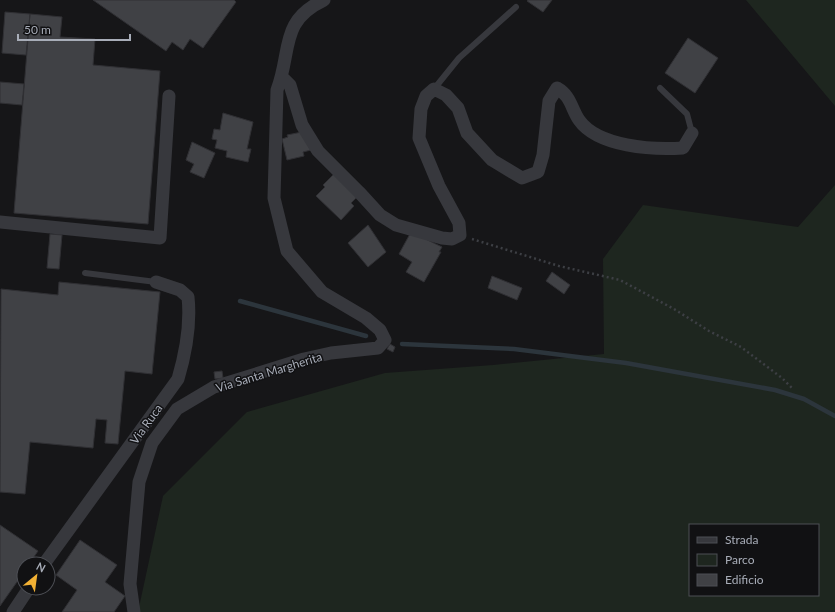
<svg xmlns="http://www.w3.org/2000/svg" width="835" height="612" viewBox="0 0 835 612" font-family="Lato,sans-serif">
	<rect width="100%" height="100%" fill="#161618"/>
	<path fill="#1e261f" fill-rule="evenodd" d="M746 0H835V106Z
		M835 185V612H138L163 496 247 412 385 373 493 365 604 354 603 259 643 205 798 227ZM690 525H818V595H690Z"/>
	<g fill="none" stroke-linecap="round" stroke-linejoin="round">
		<path stroke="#2c353c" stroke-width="4.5" d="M240 301 366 336
			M402 344 514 349 626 363 775 390 804 399 835 416"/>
	</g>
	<path fill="#404145" stroke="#303034" d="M93 0H234L236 2 203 48 190 39 183 50 172 42 166 51Z
		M528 0H552L543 12 527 1Z
		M5 12 30 14 26 55 2 53Z
		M30 14 62 17 60 37 95 39 93 65 160 71 148 224 14 213Z
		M688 38 718 58 695 93 665 73Z
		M0 82 24 84 22 105 0 103Z
		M223 113 253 122 247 149H251L248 162 226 157 227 151 215 148 217 140 212 139 214 129 220 130Z
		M302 132 311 150 303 152 304 156 287 160 282 139 288 137 287 135Z
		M192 142 215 153 204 178 190 172 194 164 186 160Z
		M334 174 357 197 351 203 354 206 341 220 316 196 325 187 323 185Z
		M368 225 386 252 368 267 348 243Z
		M411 232 442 247 439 252H441L424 282 406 272 412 262 399 254Z
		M50 234 62 235 59 269 47 268Z
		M552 272 570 285 564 294 546 281Z
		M492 276 522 288 517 300 488 288Z
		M59 282 160 292 152 374 125 371 118 444 105 443 107 420 96 419 93 448 30 442 25 494 0 492 1 289 58 295Z
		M390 344 395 347 393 352 387 349Z
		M222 371 223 378 215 379 214 372Z
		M0 525 38 551 29 564H24V572L0 606Z
		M80 540 117 565 105 582 125 596 114 612H62L77 590 56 575Z"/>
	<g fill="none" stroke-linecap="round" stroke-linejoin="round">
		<path stroke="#3d3f44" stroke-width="2.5" stroke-dasharray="2 3" stroke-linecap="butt" d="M472 239 559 266 620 280 674 309 709 331 741 347 782 378 792 388"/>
		<path stroke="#37383d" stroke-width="6" d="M660 88 687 114 692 133
			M434 89 459 58 516 7
			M85 273 156 282"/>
		<path stroke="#37383d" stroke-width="13" d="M282 77 290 85 302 125 318 151 359 192 380 215 396 225 442 238 452 239 460 235 459 223 439 186 419 138 421 109 426 96 434 89 446 95 458 108 467 133 492 160 522 178 538 172 543 155 549 101 557 88C571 96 571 108 579 120 598 147 653 150 683 148L692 133
			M0 222 160 238 169 96
			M44 564 178 379C186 352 191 325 188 297L180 290 156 282
			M13 612 29 588
			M134 612 130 584 139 482 152 443 177 409 214 387 304 359 331 353 378 348 385 340 380 330 366 318 322 292 287 251 274 198 277 90C292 51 279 21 324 0"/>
	</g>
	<g text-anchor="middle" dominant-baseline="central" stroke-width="3" stroke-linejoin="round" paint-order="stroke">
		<g font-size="12" fill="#a8adb8" stroke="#111113">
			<text transform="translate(269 372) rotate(-17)">Via Santa Margherita</text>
			<text transform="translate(146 424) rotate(-54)">Via Ruca</text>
		</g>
	</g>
	<rect x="689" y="524" width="130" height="72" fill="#111113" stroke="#4d4f55"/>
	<rect x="697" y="537" width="20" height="6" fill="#37383d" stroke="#4d4f55"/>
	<text x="725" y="544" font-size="12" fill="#a8adb8">Strada</text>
	<rect x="697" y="554" width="20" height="12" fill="#1e261f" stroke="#4d4f55"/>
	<text x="725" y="564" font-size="12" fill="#a8adb8">Parco</text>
	<rect x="697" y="574" width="20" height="12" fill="#404145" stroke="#4d4f55"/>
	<text x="725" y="584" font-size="12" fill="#a8adb8">Edificio</text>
	<g transform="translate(36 576) rotate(29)"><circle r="19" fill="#111113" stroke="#4d4f55"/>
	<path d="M0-3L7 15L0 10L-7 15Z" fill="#f2b134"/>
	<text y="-6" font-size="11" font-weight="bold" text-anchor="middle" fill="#a8adb8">N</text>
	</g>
	<path d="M18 34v6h112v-6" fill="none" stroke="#a8adb8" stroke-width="2"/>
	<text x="24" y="34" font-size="12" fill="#a8adb8" stroke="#111113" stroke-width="3" paint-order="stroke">50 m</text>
</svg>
